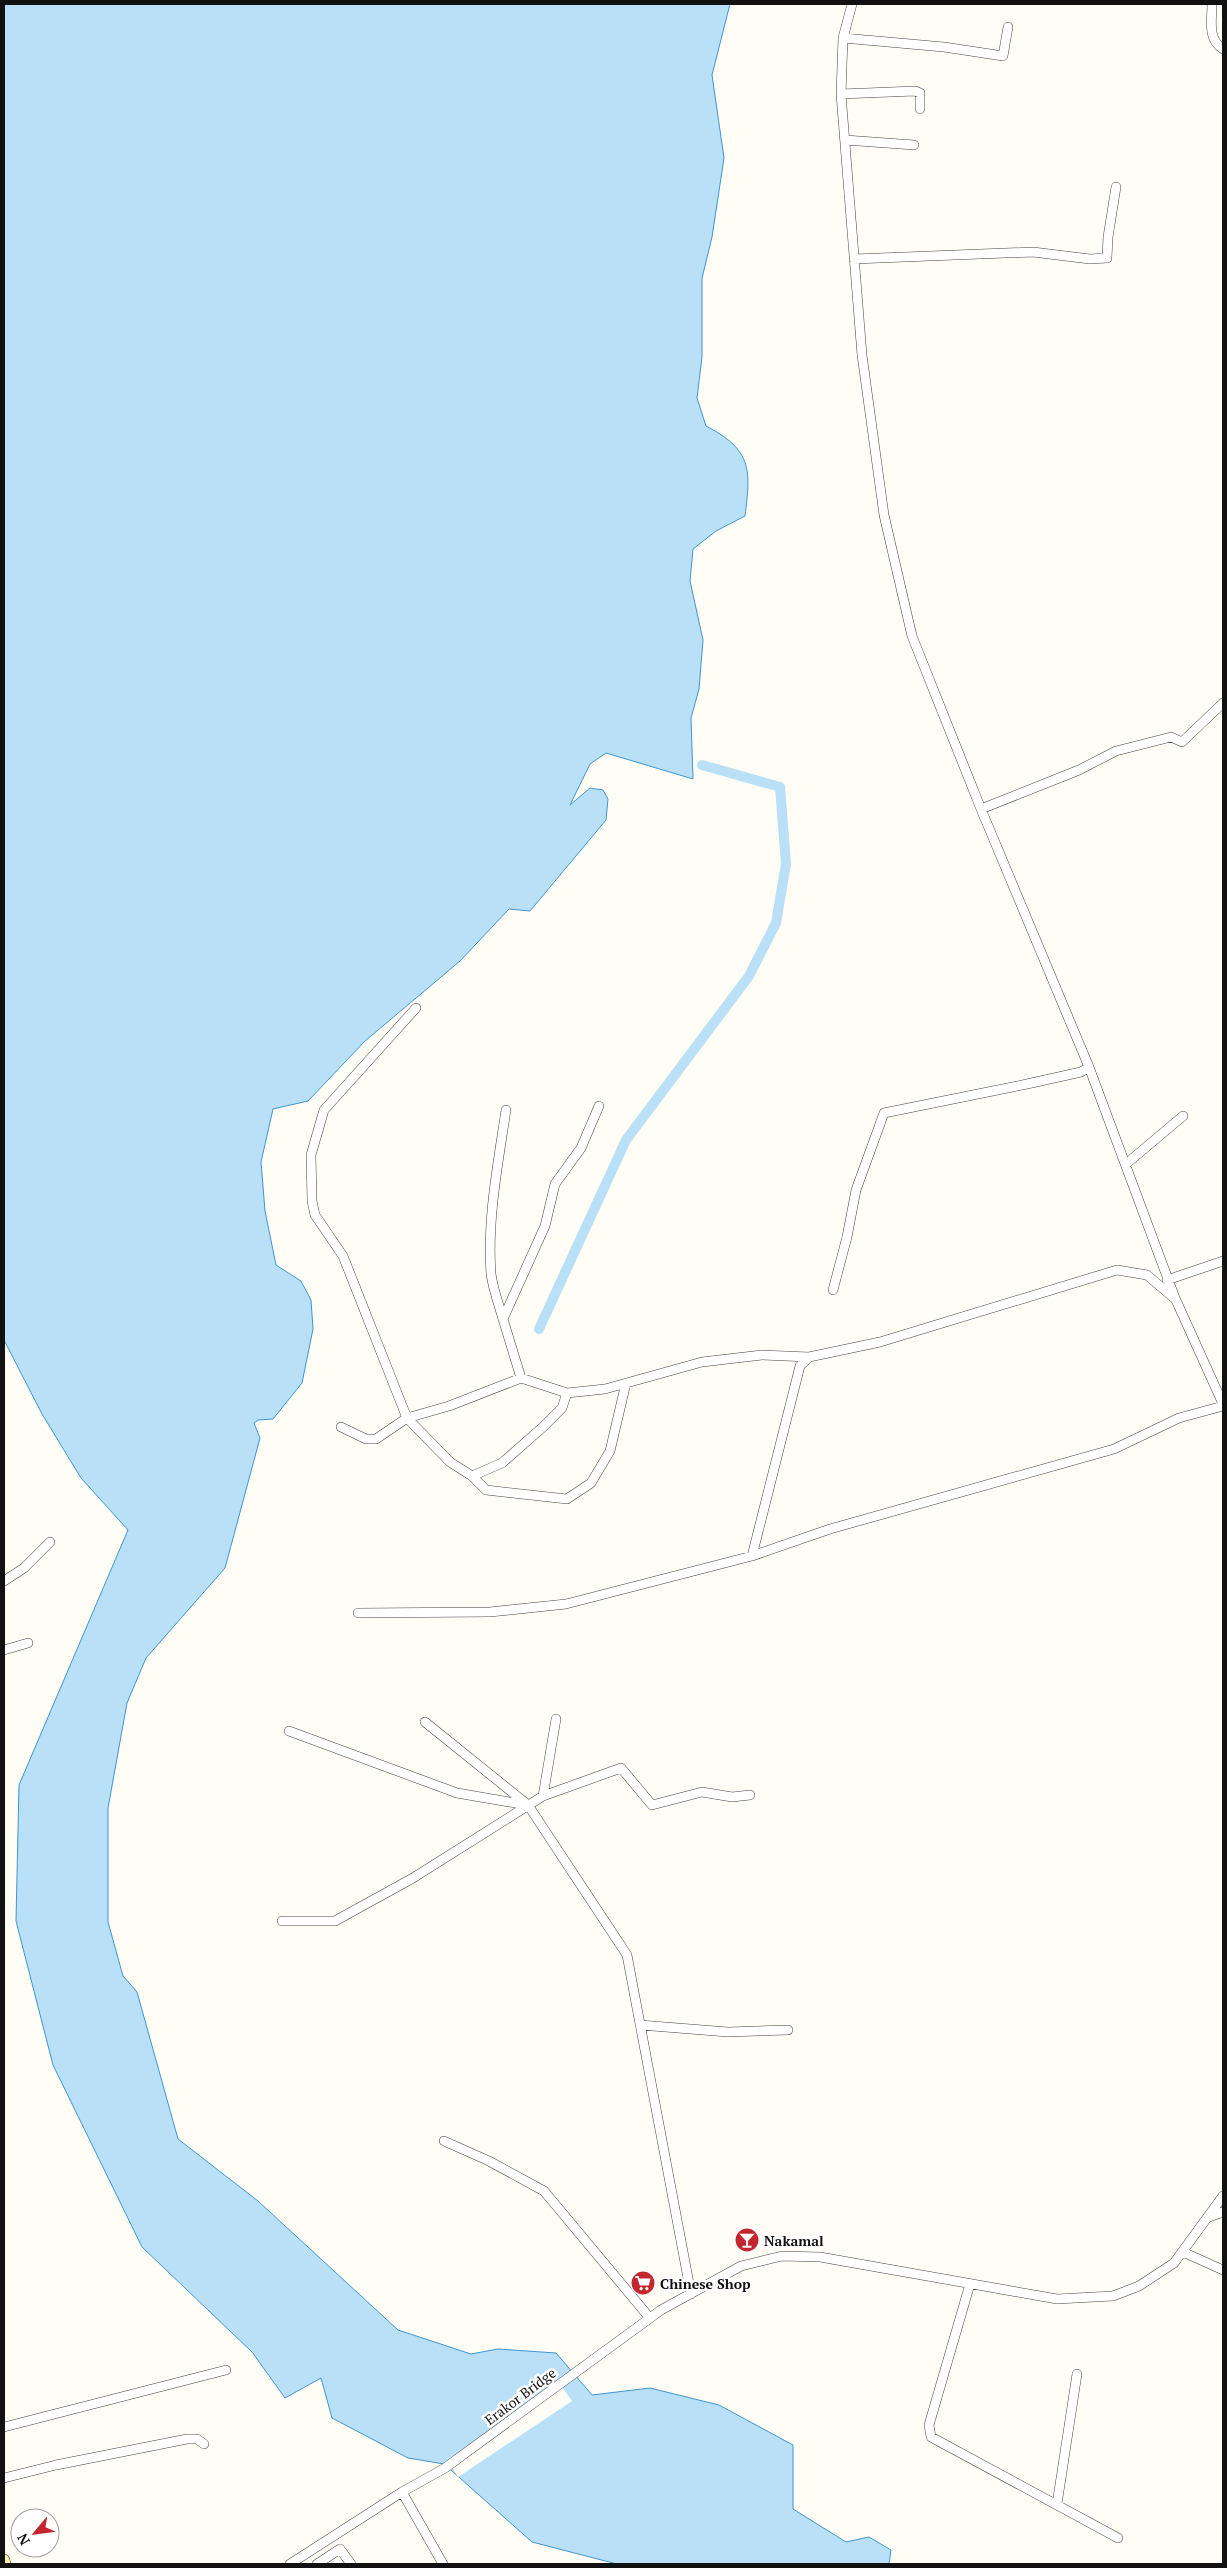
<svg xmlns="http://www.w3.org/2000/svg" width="1227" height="2568" viewBox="0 0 1227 2568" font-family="'PT Serif',serif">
	<rect width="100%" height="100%" fill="#fffdf5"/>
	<path fill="#b9e0f7" stroke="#3f96cf" d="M4 4H730L712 75 724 158 712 237 702 278V357L697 398 706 426C752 450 751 469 745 516L716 531 693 549 690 581 703 640 699 689 691 718 693 779 606 753 590 764 570 805 590 788 603 790 608 799 606 820 530 911 509 909 460 961 365 1041 308 1101 273 1109 261 1162 265 1211 276 1265 301 1281 311 1300 313 1329 302 1383 273 1419 258 1420 254 1423 260 1438 225 1568 146 1658 127 1703 108 1808V1922L123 1976 137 1992 178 2139 258 2201 398 2330 471 2354 498 2349 556 2353 592 2395 650 2388 719 2405 793 2445V2509L846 2542 869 2537 891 2550 889 2564H617L532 2542 444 2464 408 2458 332 2418 321 2378 285 2398 252 2352 142 2247 53 2065 16 1921 19 1785 128 1530 81 1478 42 1414 4 1340Z"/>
	<path fill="#fffdf5" d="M559 2383 572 2401 458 2477 447 2460Z"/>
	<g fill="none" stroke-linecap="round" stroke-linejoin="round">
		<path stroke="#b9e0f7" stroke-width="10" d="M539 1329 626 1140 749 976 776 923 786 864 780 787 702 765"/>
		<defs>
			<path id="minor" d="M852 4 843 38 841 94 862 355 884 515 912 636 981 809 1089 1067 1175 1298 1223 1404
				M1212 4C1212 20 1207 39 1223 49
				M843 38 944 47 1003 56 1008 27
				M841 94 915 91 920 93V109
				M845 140 914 145
				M854 259 1033 252 1090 259 1107 258 1108 237 1116 187
				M981 809 1079 770 1116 751 1171 737 1182 742 1223 703
				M416 1008 324 1110 311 1155 312 1201 315 1215 343 1256 407 1418 450 1462 472 1476 502 1463 543 1427 562 1408 567 1393 605 1389 702 1362 762 1355 809 1357
				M1126 1164 1183 1116
				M1167 1280 1223 1261
				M833 1290 847 1237 856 1190 884 1113 1027 1084 1081 1072 1089 1067
				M503 1319C499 1305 493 1289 491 1274 487 1219 498 1164 506 1110
				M521 1378 503 1319 545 1226 555 1184 581 1148 599 1106
				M341 1427 366 1439H376L407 1418 449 1406 521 1378 567 1393
				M472 1476 486 1490 567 1499 591 1483 610 1451 626 1383
				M752 1556 800 1366 809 1357 880 1342 1117 1270 1147 1275 1174 1298
				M4 1581 24 1568 50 1542
				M358 1613 490 1612 566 1604 752 1556 830 1529 1114 1449 1179 1418 1223 1406
				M4 1650 28 1643
				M425 1722 528 1805 627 1955 691 2294
				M289 1731 457 1793 527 1805
				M543 1796 556 1719
				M282 1921H335L413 1878 543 1796 621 1768 652 1805 702 1792 732 1797 750 1795
				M640 2025 728 2032 788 2030
				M444 2141 489 2161 544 2191 649 2317
				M1209 2217 1223 2212
				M1183 2252 1223 2270
				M970 2284 929 2425 931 2437 1118 2538
				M4 2427 226 2370
				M4 2478 56 2465 187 2439H197L204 2444
				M402 2492 443 2564
				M1057 2504 1077 2374
				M290 2564 402 2492 445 2468 661 2310 741 2266 782 2256 820 2257 1057 2299 1113 2296 1139 2286 1174 2263 1223 2196
				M317 2564 340 2549 351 2564"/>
			<path id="secondary" d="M4 2560 5 2564"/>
		</defs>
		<use href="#minor" stroke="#444" stroke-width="10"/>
		<use href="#secondary" stroke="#333" stroke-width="12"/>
		<use href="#minor" stroke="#fff" stroke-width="9"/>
		<use href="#secondary" stroke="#fff6b0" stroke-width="11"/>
	</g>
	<defs>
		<symbol id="bar-disc" viewBox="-11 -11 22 22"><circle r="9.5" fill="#c4262e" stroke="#fff"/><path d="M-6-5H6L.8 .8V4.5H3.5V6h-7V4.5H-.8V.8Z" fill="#fff"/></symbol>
		<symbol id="supermarket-disc" viewBox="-11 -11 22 22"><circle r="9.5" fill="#c4262e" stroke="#fff"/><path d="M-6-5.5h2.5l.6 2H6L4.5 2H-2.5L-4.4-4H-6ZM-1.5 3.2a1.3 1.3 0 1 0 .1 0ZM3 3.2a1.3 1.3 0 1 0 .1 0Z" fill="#fff"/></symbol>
	</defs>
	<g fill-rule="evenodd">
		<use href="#bar-disc" x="733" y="2226" width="28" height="28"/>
		<use href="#supermarket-disc" x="629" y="2269" width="28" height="28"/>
	</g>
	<g text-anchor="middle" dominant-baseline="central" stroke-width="5" stroke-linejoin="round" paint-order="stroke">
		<g font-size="14" font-weight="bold" fill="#111" stroke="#fff" text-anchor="start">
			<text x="764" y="2240">Nakamal</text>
			<text x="660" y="2283">Chinese Shop</text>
		</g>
		<g font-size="14" fill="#111" stroke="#fff">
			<text transform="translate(520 2396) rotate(-37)">Erakor Bridge</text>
		</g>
	</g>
	<rect width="1227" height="2568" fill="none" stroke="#111111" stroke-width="10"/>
	<g transform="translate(35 2533) rotate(241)"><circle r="24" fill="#ffffff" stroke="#a0a0a0"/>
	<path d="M0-4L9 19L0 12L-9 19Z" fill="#c4262e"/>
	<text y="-8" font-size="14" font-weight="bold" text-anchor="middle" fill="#111111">N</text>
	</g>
</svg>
